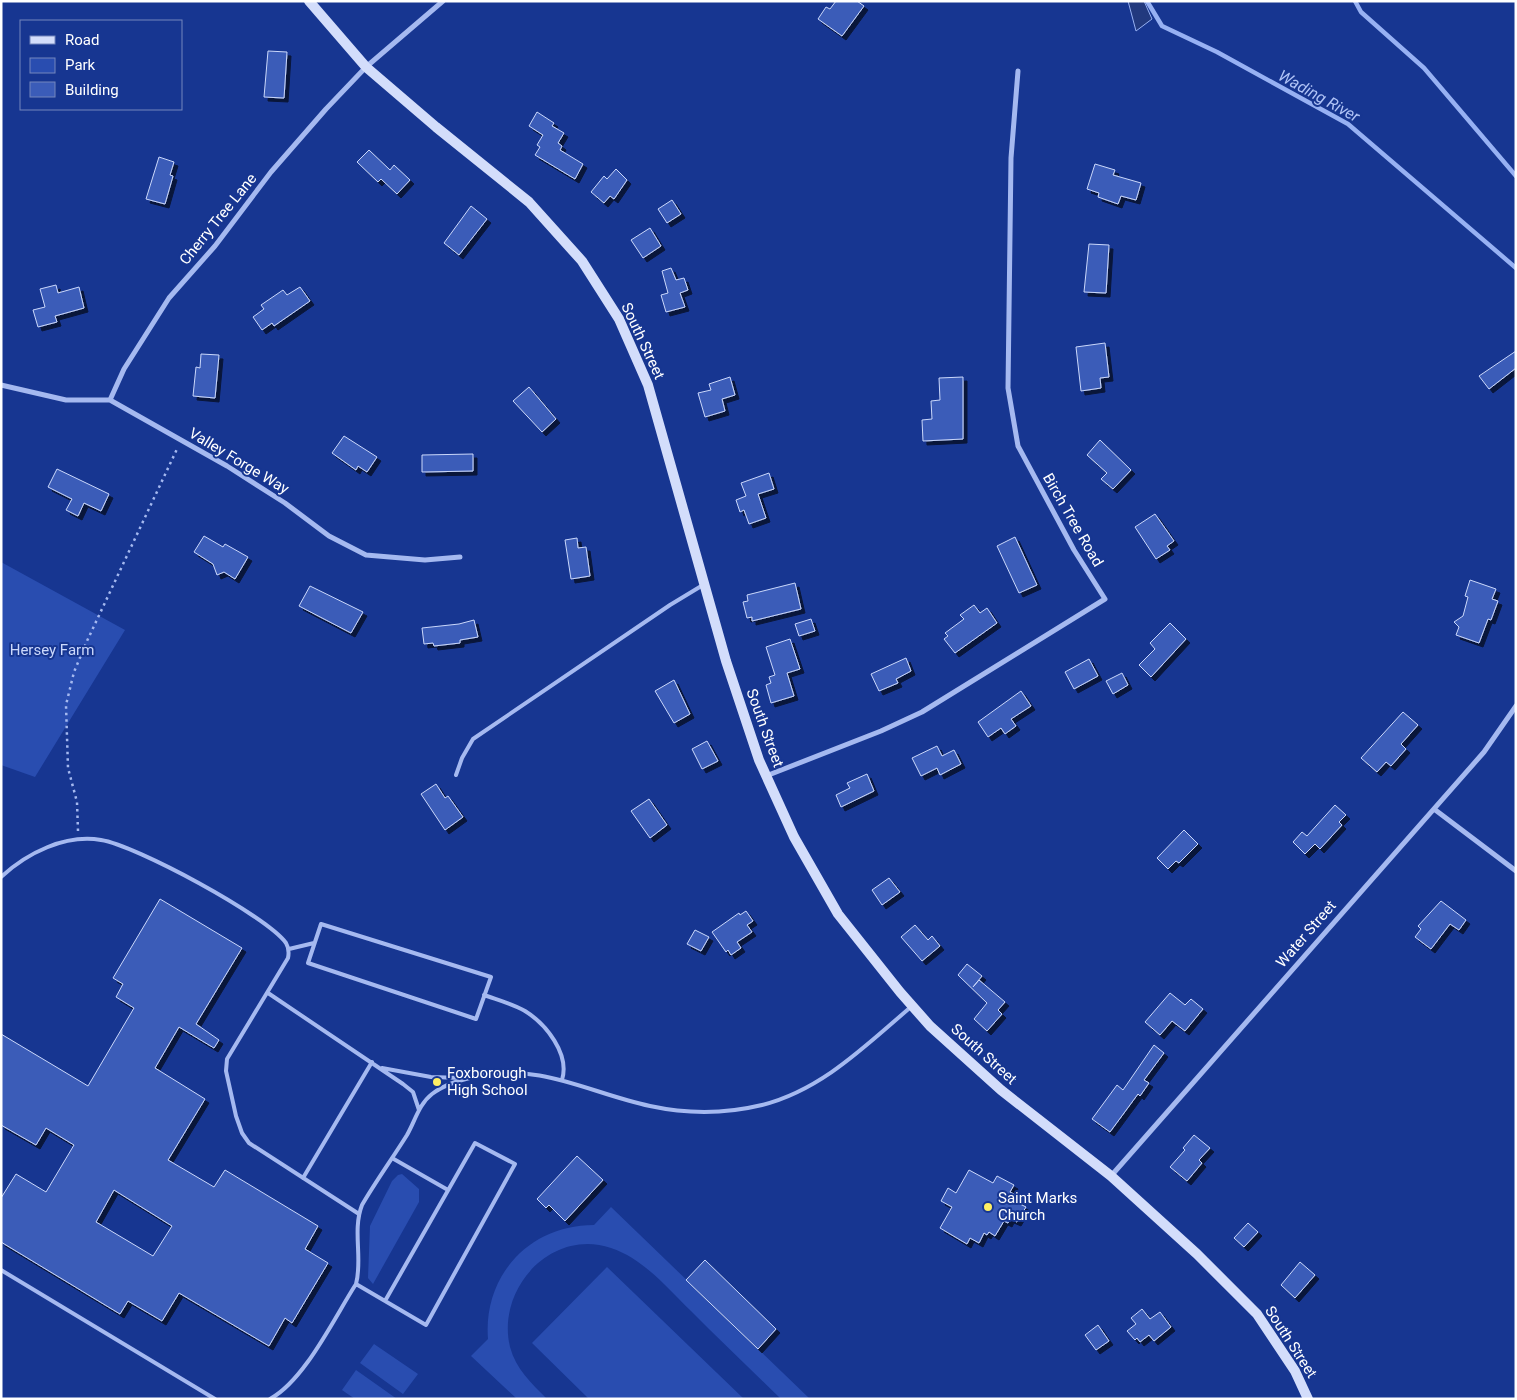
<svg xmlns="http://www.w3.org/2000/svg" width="1517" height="1400" viewBox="0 0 1517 1400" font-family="Roboto,sans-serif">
	<defs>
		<filter id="shadow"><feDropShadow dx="4" dy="4" stdDeviation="0" flood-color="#0009"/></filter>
	</defs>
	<rect width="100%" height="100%" fill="#173691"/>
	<path fill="#294db0" d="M1 562 125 630 35 777 1 765Z
		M402 1174 419 1189V1202L373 1284 368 1278 370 1226 392 1181 398 1175Z
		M611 1207 810 1399H781C751 1370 721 1341 691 1311 667 1288 644 1259 611 1248 551 1228 496 1289 510 1347 516 1369 531 1383 547 1399H517L471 1356 488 1339C483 1276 529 1225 594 1225Z
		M607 1267 744 1399H589L532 1343Z
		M374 1344 418 1374 403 1394 360 1363Z
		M356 1370 397 1399H355L342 1390Z"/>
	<path fill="#22397e" stroke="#97b1f3" d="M1128 1H1144L1152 19 1136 31Z"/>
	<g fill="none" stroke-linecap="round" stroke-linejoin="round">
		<path stroke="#97b1f3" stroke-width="4.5" d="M1147 1 1162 26 1217 52 1348 124 1516 268
			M1355 1 1361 12 1424 68 1516 176"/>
	</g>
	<path fill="#3b5cb8" stroke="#cbd8fb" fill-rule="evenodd" filter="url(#shadow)" d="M836 1H857L864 6 842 36 818 19 826 7 830 9Z
		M268 51 287 52 284 98 264 97Z
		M537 112 554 123 552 126 564 133 558 143 562 146 560 150 583 164 575 179 535 155 540 147 537 145 543 135 529 126Z
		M369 150 390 170 394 165 410 180 397 194 381 179 378 182 357 162Z
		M159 157 174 162 170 175 173 176 165 204 146 199Z
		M1095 164 1115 170 1113 175 1141 183 1136 200 1121 196 1118 204 1098 197 1099 193 1087 189Z
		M616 169 627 180 614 199 610 196 604 203 591 192 604 176 607 179Z
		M672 200 681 214 667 223 658 209Z
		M471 206 487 219 459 255 444 243Z
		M650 228 661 246 643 258 631 240Z
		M1089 244 1109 245 1106 293 1084 292Z
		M671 268 676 280 684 278 688 290 680 293 685 307 666 312 661 295 668 293 662 271Z
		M56 285 58 293 79 287 84 308 55 316 57 322 38 327 33 310 45 307 40 289Z
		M300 287 310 301 274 326 272 323 262 330 253 317 264 309 261 305 283 290 287 295Z
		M1105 343 1109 377 1100 378 1101 388 1081 391 1076 347Z
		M1516 351V368L1489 389 1479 376Z
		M201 354 219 355 215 398 193 396 196 367 200 368Z
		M730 377 735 395 722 399 725 411 705 417 698 393 711 390 709 384Z
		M963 377V439L923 441 922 420 932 419 931 401 940 400 939 378Z
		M529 387 556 419 542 432 513 401Z
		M344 436 377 457 367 472 358 466 356 470 332 453Z
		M1100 440 1131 470 1113 489 1101 479 1107 473 1087 455Z
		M473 454V471L422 472V455Z
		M57 469 109 494 101 511 84 503 78 516 66 510 72 499 48 487Z
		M769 473 774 489 758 494 766 518 749 524 744 510 740 512 736 500 746 496 741 483Z
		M1155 514 1174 541 1167 546 1170 550 1156 559 1135 527Z
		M204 536 223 547 225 544 248 557 235 579 224 572 217 575 213 564 194 552Z
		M1015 537 1037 585 1019 593 997 546Z
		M577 538 578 548 586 547 590 576 571 579 565 540Z
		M1470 580 1496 589 1492 599 1498 601 1491 620 1488 619 1479 643 1456 635 1459 627 1454 622 1463 616 1468 597 1465 596Z
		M795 583 801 609 752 621V617L747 618 743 602 748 601 747 595Z
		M310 586 363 612 351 633 299 606Z
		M974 605 980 613 987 608 997 623 955 653 944 639 948 636 945 633 964 619 960 615Z
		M811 619 815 631 799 636 795 624Z
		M474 620 478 637 460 640V643L434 646 433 643 424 644 422 628 459 624Z
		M1170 623 1186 639 1151 677 1139 665 1155 649 1150 643Z
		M790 639 800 669 787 673 794 696 771 703 766 685 771 683 769 677 775 675 766 647Z
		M906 658 911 671 896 679 898 683 879 691 871 674Z
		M1089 659 1098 676 1074 689 1065 672Z
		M1122 673 1128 685 1113 694 1106 681Z
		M674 680 690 714 674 723 655 691Z
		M1021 691 1031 706 1011 719 1016 726 1005 734 1001 728 988 737 978 722Z
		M1403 712 1418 725 1401 744 1406 749 1391 766 1386 762 1377 772 1361 758Z
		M707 741 718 761 702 769 692 749Z
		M937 746 942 756 954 750 961 764 940 775 937 768 921 776 912 758Z
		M867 774 874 791 841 807 836 795 850 788 847 783Z
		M436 784 445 798 448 796 463 817 445 830 421 794Z
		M649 799 667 825 650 838 631 811Z
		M1335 805 1346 815 1339 822 1342 825 1320 849 1315 844 1305 854 1293 842 1302 832 1307 836Z
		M1184 830 1198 844 1179 863 1176 861 1168 869 1157 858Z
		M889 878 900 892 882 905 872 890Z
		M160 899 242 948 196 1024 219 1040 214 1048 179 1027 155 1068 205 1099 168 1160 214 1187 225 1170 318 1226 305 1249 328 1263 292 1323 285 1318 269 1346 179 1293 162 1321 128 1301 120 1314 1 1242V1198L16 1174 46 1192 74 1145 46 1128 36 1145 1 1125V1034L88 1086 134 1008 116 997 123 984 113 978ZM114 1190 172 1226 153 1256 96 1222Z
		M1441 901 1466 920 1459 930 1450 924 1431 949 1415 937 1421 929 1418 926Z
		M746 911 753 921 747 925 752 932 737 942 741 948 731 955 728 950 726 952 712 932 739 913 740 915Z
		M915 925 928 940 932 936 940 946 922 961 901 937Z
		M695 930 709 937 701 951 687 944Z
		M967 964 982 976 973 987 979 980 1005 1002 998 1010 1002 1014 987 1031 974 1019 987 1003 958 975Z
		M1170 993 1185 1005 1191 999 1203 1009 1185 1031 1172 1021 1160 1035 1145 1022Z
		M1154 1045 1164 1053 1144 1080 1149 1083 1140 1096 1138 1094 1110 1132 1092 1119 1117 1085 1123 1090Z
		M1194 1135 1210 1148 1199 1160 1202 1163 1187 1181 1170 1167 1185 1150 1183 1148Z
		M577 1156 603 1180 565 1221 549 1205 546 1208 537 1199Z
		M969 1170 993 1183 997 1176 1014 1185 1010 1192 1021 1198 1018 1203 1026 1207 1017 1222 1010 1219 1008 1223 1004 1221 995 1236 989 1232 987 1235 984 1233 979 1243 970 1238 967 1244 940 1228 952 1207 941 1201 948 1188 956 1193Z
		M1248 1223 1258 1232 1244 1247 1234 1238Z
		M705 1260 776 1329 758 1349 686 1280Z
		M1300 1262 1315 1275 1295 1298 1281 1285Z
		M1142 1309 1150 1319 1160 1312 1171 1327 1154 1341 1149 1335 1140 1342 1137 1338 1135 1340 1127 1331 1136 1324 1131 1318Z
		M1098 1325 1109 1341 1096 1350 1085 1335Z"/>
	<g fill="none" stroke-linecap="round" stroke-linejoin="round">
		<path stroke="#a5b9f0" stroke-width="2.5" stroke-dasharray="2.5 4" stroke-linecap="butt" d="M78 831 77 802 68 768 66 705 74 672 87 641 177 449"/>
		<path stroke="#a5b9f0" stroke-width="4" d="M456 775 462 758 473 739 670 605 703 585
			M1 877C27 853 65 834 101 840 135 845 267 916 286 943 289 948 289 953 288 958L227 1059 226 1071 236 1116 242 1133 249 1143 359 1214
			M321 924 491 977 476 1019 308 963Z
			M289 949 314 943
			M268 993 403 1084 413 1092 419 1110
			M484 995C498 1000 513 1004 525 1011 546 1024 570 1054 562 1080
			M382 1068 431 1077 462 1078
			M392 1158 448 1190
			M303 1178 372 1062
			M1 1270 215 1399
			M356 1284 426 1325 515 1164 475 1143 385 1301
			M270 1399C305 1380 334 1318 356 1284 363 1259 352 1231 362 1205 376 1181 392 1159 407 1135 415 1121 419 1104 432 1094 445 1084 461 1080 477 1076 542 1063 589 1093 650 1106 687 1114 725 1114 762 1105 822 1090 866 1045 912 1006"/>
		<path stroke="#a5b9f0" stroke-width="5" d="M1 385 66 400H110L227 466 285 503 329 536 366 555 425 560 460 557
			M110 400 124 369 169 298 215 246 271 172 326 109 366 67 443 1
			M766 776 881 731 922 712 1105 599 1074 550 1018 446 1008 388 1011 158 1018 71
			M1434 809 1516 871
			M1111 1176 1484 752 1516 706"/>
		<path stroke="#d3ddfb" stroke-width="10" d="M309 1 366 67 436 127 529 202 582 261 619 319 648 385 726 661 759 760 794 837 838 914 900 992 930 1026 1001 1090 1111 1176 1197 1254 1257 1314 1295 1371 1308 1399"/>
	</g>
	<g fill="#ffef64" stroke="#173691" stroke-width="2">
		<circle cx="437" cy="1082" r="5"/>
		<circle cx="988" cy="1207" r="5"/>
	</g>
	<g text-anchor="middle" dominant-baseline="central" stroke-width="4" stroke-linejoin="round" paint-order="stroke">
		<g font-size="15" fill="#fff" stroke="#173691">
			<text transform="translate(218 219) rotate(-51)">Cherry Tree Lane</text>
			<text transform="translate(643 341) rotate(65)">South Street</text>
			<text transform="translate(239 461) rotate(31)">Valley Forge Way</text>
			<text transform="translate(1073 520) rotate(60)">Birch Tree Road</text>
			<text transform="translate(765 728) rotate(70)">South Street</text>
			<text transform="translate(1306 934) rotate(-49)">Water Street</text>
			<text transform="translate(984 1054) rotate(42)">South Street</text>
			<text transform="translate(1291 1342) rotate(57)">South Street</text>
		</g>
		<g font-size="15" fill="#cbd8fb" stroke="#173691">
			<text x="52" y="650">Hersey Farm</text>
		</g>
		<g font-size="15" fill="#fff" stroke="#173691" text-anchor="start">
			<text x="447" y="1073">Foxborough<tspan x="447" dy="17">High School</tspan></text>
			<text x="998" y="1198">Saint Marks<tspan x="998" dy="17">Church</tspan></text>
		</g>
		<g font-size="16" font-style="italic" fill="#b1c4f7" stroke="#173691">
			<text transform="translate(1319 96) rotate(29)">Wading River</text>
		</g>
	</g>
	<rect width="1517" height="1400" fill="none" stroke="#ffffff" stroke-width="5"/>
	<rect x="20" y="20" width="162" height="90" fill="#173691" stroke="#7486bd"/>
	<rect x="30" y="36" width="25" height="8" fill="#d3ddfb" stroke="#7486bd"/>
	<text x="65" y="45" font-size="15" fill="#ffffff">Road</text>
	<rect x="30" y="58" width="25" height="15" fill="#294db0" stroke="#7486bd"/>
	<text x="65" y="70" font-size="15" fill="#ffffff">Park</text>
	<rect x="30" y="82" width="25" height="15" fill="#3b5cb8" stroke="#7486bd"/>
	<text x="65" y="95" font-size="15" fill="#ffffff">Building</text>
</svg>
